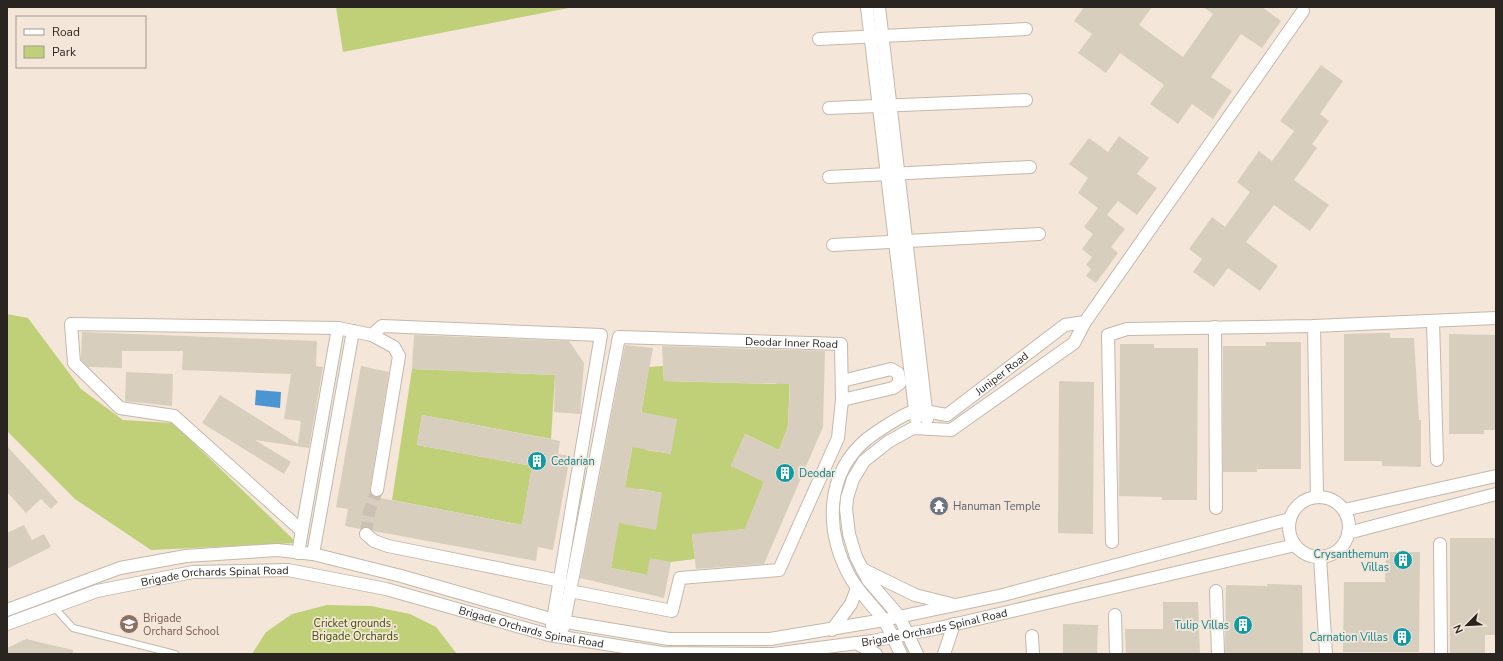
<svg xmlns="http://www.w3.org/2000/svg" width="1503" height="661" viewBox="0 0 1503 661" font-family="'Nunito Sans',sans-serif">
	<rect width="100%" height="100%" fill="#f4e7d9"/>
	<path fill="#c0d079" d="M336 7H574L343 52Z
		M7 314 28 318 81 389 123 420 173 423 297 543 151 550 75 499 7 431Z
		M663 366 664 381 776 384 790 372 788 426 779 450 745 434 731 466 769 470 745 529 692 535 695 559 671 562 647 575 611 568 621 507 662 493 640 489 624 492 634 438 647 450 671 454 639 426 649 367Z
		M412 369 555 375 551 439 422 415 417 445 532 466 522 525 392 500Z
		M327 605 371 606 410 614 436 627 457 654H252L266 632 292 614Z"/>
	<path fill="#4c95d4" d="M256 390 281 392 280 408 255 405Z"/>
	<path fill="#d8cebe" d="M1084 7H1152L1139 25 1183 57 1213 14 1203 7H1262L1281 21 1262 48 1241 34 1211 77 1232 91 1213 119 1192 104 1178 124 1150 104 1164 85 1120 53 1106 73 1078 53 1092 34 1074 21Z
		M1321 65 1343 81 1320 114 1329 121 1312 144 1317 148 1294 180 1329 205 1310 231 1274 205 1246 242 1278 266 1260 291 1228 268 1214 287 1193 272 1202 259 1189 249 1212 217 1225 227 1250 192 1237 182 1259 151 1272 161 1294 131 1280 121Z
		M1119 136 1149 158 1137 174 1157 188 1137 215 1118 201 1107 215 1125 229 1111 247 1118 253 1096 283 1086 276 1091 269 1086 265 1092 257 1082 249 1093 234 1084 227 1098 208 1078 193 1088 178 1069 164 1089 138 1108 152Z
		M82 332 317 341 316 366 323 367 309 448 255 440 291 462 284 474 202 423 220 395 298 444 301 421 284 419 291 374 182 370 183 351H122V368L88 367 81 360Z
		M1379 333H1390V338H1414L1419 420H1421V467L1382 466V461H1344V334Z
		M1449 334 1496 335V430H1484V434H1449Z
		M414 335 569 341 584 363 580 414 554 412 555 375 412 369Z
		M1266 342H1301V469H1257V472H1223V346H1266Z
		M1120 344H1154V348H1198L1197 500H1162V497L1119 496Z
		M625 345 653 348 641 412 677 419 671 454 632 447 625 487 662 493 656 530 619 523 611 568 647 575 650 558 671 562 664 598 580 578Z
		M662 346 825 351 823 427 764 564 696 569 692 534 745 529 764 482 731 466 745 434 779 450 788 426 790 384 664 381Z
		M361 366 389 372 370 489V496L522 525 532 466 417 445 422 415 560 441 558 454 570 456 553 550 538 547 536 561 374 531 367 527 361 529 345 526 348 509 336 507Z
		M126 372 173 374 172 406 125 401Z
		M1059 381 1094 382 1093 534 1058 533Z
		M7 446 58 502 51 509 41 499 26 513 7 492Z
		M24 525 32 540 44 534 51 547 7 569V533Z
		M1450 538H1496V635H1485V654H1450Z
		M1386 552H1420L1419 652H1343L1344 582H1385Z
		M1267 584 1302 585 1303 654H1225L1226 585 1267 586Z
		M1163 602H1198L1200 654H1126L1125 629H1163Z
		M1063 624 1098 625 1097 654H1063Z
		M26 639 73 650V654H7V648Z"/>
	<g fill="none" stroke-linecap="round" stroke-linejoin="round">
		<path stroke="#ccc0b4" stroke-width="12" stroke-dasharray="12 6" stroke-linecap="butt" d="M366 534 369 512 377 490"/>
		<defs>
			<path id="service" d="M54 607 73 628 175 654"/>
			<g id="minor">
				<path d="M867 7 916 418"/>
				<path d="M879 7 927 419"/>
				<path d="M819 39 1026 29"/>
				<path d="M829 108 1026 100"/>
				<path d="M829 177 1030 167"/>
				<path d="M833 245 1039 234"/>
				<path d="M1433 321 1437 460"/>
				<path d="M1314 326 1317 496"/>
				<path d="M1215 327 1216 508"/>
				<path d="M372 335 394 347 399 356 377 490"/>
				<path d="M842 381 891 369 898 373 900 383 893 388 842 400"/>
				<circle cx="1319" cy="527" r="30"/>
				<path d="M1344 510 1496 476"/>
				<path d="M302 531 174 416 120 408 74 363 71 324 338 328 372 335 382 326 601 335 552 626"/>
				<path d="M1348 533 1496 494"/>
				<path d="M366 534 374 541 388 546 561 581"/>
				<path d="M1112 542 1108 335 1127 329 1314 326 1496 318"/>
				<path d="M1440 544 1441 654"/>
				<path d="M298 553 338 328"/>
				<path d="M313 554 353 331"/>
				<path d="M1320 557 1326 654"/>
				<path d="M862 569 915 595 951 604"/>
				<path d="M1216 591 1218 654"/>
				<path d="M7 610 120 568 186 556 277 550 313 554 401 576 554 620 669 639H770L884 620 1003 595 1290 519"/>
				<path d="M1115 615 1116 654"/>
				<path id="s1" d="M7 624 97 591 193 572 288 570 386 589 549 635 662 653 773 654 872 641 939 628 1295 545"/>
				<path id="s2" d="M563 628 619 337 841 344 842 400 838 438 779 570 680 578 672 611 570 591"/>
				<path d="M832 630 851 604 857 588"/>
				<path d="M1032 636 1033 654"/>
				<path d="M856 643 876 654"/>
				<path id="s3" d="M901 654C895 642 890 629 883 619 872 604 858 592 849 575 825 530 825 474 867 439 876 432 903 414 914 411 921 409 939 414 947 415L1065 325 1085 322"/>
				<path d="M917 654 899 616 868 580 856 557 849 534 846 509 847 498 853 479 864 461 888 442 913 428 951 430 1074 343 1085 322 1303 11"/>
				<path d="M944 654 954 624"/>
			</g>
		</defs>
		<use href="#service" stroke="#c5b8ab" stroke-width="8"/>
		<use href="#minor" stroke="#c5b8ab" stroke-width="14"/>
		<use href="#service" stroke="#fff" stroke-width="6"/>
		<use href="#minor" stroke="#fff" stroke-width="12"/>
	</g>
	<defs>
		<symbol id="building-disc" viewBox="-11 -11 22 22"><circle r="9.5" fill="#0f9aa8" stroke="#f4e7d9"/><path d="M-4-6H4V6H1V3H-1V6H-4ZM-2.5-4.3h1.7v1.8h-1.7ZM.8-4.3h1.7v1.8H.8ZM-2.5-1h1.7V.8h-1.7ZM.8-1h1.7V.8H.8Z" fill="#fff"/></symbol>
		<symbol id="temple-disc" viewBox="-11 -11 22 22"><circle r="9.5" fill="#6b7280" stroke="#f4e7d9"/><path d="M0-6L5-2H3V0L6.5 2.5H4V6H1.5V3h-3V6H-4V2.5H-6.5L-3 0V-2H-5Z" fill="#fff"/></symbol>
		<symbol id="school-disc" viewBox="-11 -11 22 22"><circle r="9.5" fill="#8d6e63" stroke="#f4e7d9"/><path d="M0-5L7-2L0 1L-7-2ZM-4 1L0 2.5L4 1V4Q0 6-4 4Z" fill="#fff"/></symbol>
	</defs>
	<g fill-rule="evenodd">
		<use href="#building-disc" x="526" y="450" width="22" height="22"/>
		<use href="#building-disc" x="774" y="462" width="22" height="22"/>
		<use href="#temple-disc" x="928" y="495" width="22" height="22"/>
		<use href="#building-disc" x="1392" y="549" width="22" height="22"/>
		<use href="#school-disc" x="118" y="613" width="22" height="22"/>
		<use href="#building-disc" x="1232" y="614" width="22" height="22"/>
		<use href="#building-disc" x="1391" y="626" width="22" height="22"/>
	</g>
	<g text-anchor="middle" dominant-baseline="central" stroke-width="3.5" stroke-linejoin="round" paint-order="stroke">
		<g font-size="11" fill="#2a2520" stroke="#f4e7d9">
			<text stroke="none"><textPath href="#s2" startOffset="469">Deodar Inner Road</textPath></text>
			<text stroke="none"><textPath href="#s3" startOffset="401">Juniper Road</textPath></text>
			<text stroke="none"><textPath href="#s1" startOffset="215">Brigade Orchards Spinal Road</textPath></text>
			<text stroke="none"><textPath href="#s1" startOffset="539">Brigade Orchards Spinal Road</textPath></text>
			<text stroke="none"><textPath href="#s1" startOffset="947">Brigade Orchards Spinal Road</textPath></text>
		</g>
		<g font-size="11" fill="#0d838f" stroke="#f4e7d9" text-anchor="end">
			<text x="551" y="461" text-anchor="start">Cedarian</text>
			<text x="799" y="473" text-anchor="start">Deodar</text>
			<text x="1389" y="554">Crysanthemum<tspan x="1389" dy="13">Villas</tspan></text>
			<text x="1229" y="625">Tulip Villas</text>
			<text x="1388" y="637">Carnation Villas</text>
		</g>
		<g font-size="11" fill="#5b616d" stroke="#f4e7d9" text-anchor="start">
			<text x="953" y="506">Hanuman Temple</text>
		</g>
		<g font-size="11" fill="#785e54" stroke="#f4e7d9" text-anchor="start">
			<text x="143" y="618">Brigade<tspan x="143" dy="13">Orchard School</tspan></text>
		</g>
		<g font-size="11" fill="#454e06" stroke="#f4e7d9">
			<text x="355" y="623">Cricket grounds ,<tspan x="355" dy="13">Brigade Orchards</tspan></text>
		</g>
	</g>
	<rect width="1503" height="661" fill="none" stroke="#2a2520" stroke-width="16"/>
	<rect x="16" y="16" width="130" height="52" fill="#f4e7d9" stroke="#a3998f"/>
	<rect x="24" y="29" width="20" height="6" fill="#ffffff" stroke="#a3998f"/>
	<text x="52" y="36" font-size="12" fill="#2a2520">Road</text>
	<rect x="24" y="46" width="20" height="12" fill="#c0d079" stroke="#a3998f"/>
	<text x="52" y="56" font-size="12" fill="#2a2520">Park</text>
	<g transform="translate(1467 625) rotate(246)" stroke="#f4e7d9" stroke-width="3" paint-order="stroke">
	<path d="M0-3L7 15L0 10L-7 15Z" fill="#2a2520"/>
	<text y="-6" font-size="11" font-weight="bold" text-anchor="middle" fill="#2a2520">N</text>
	</g>
</svg>
